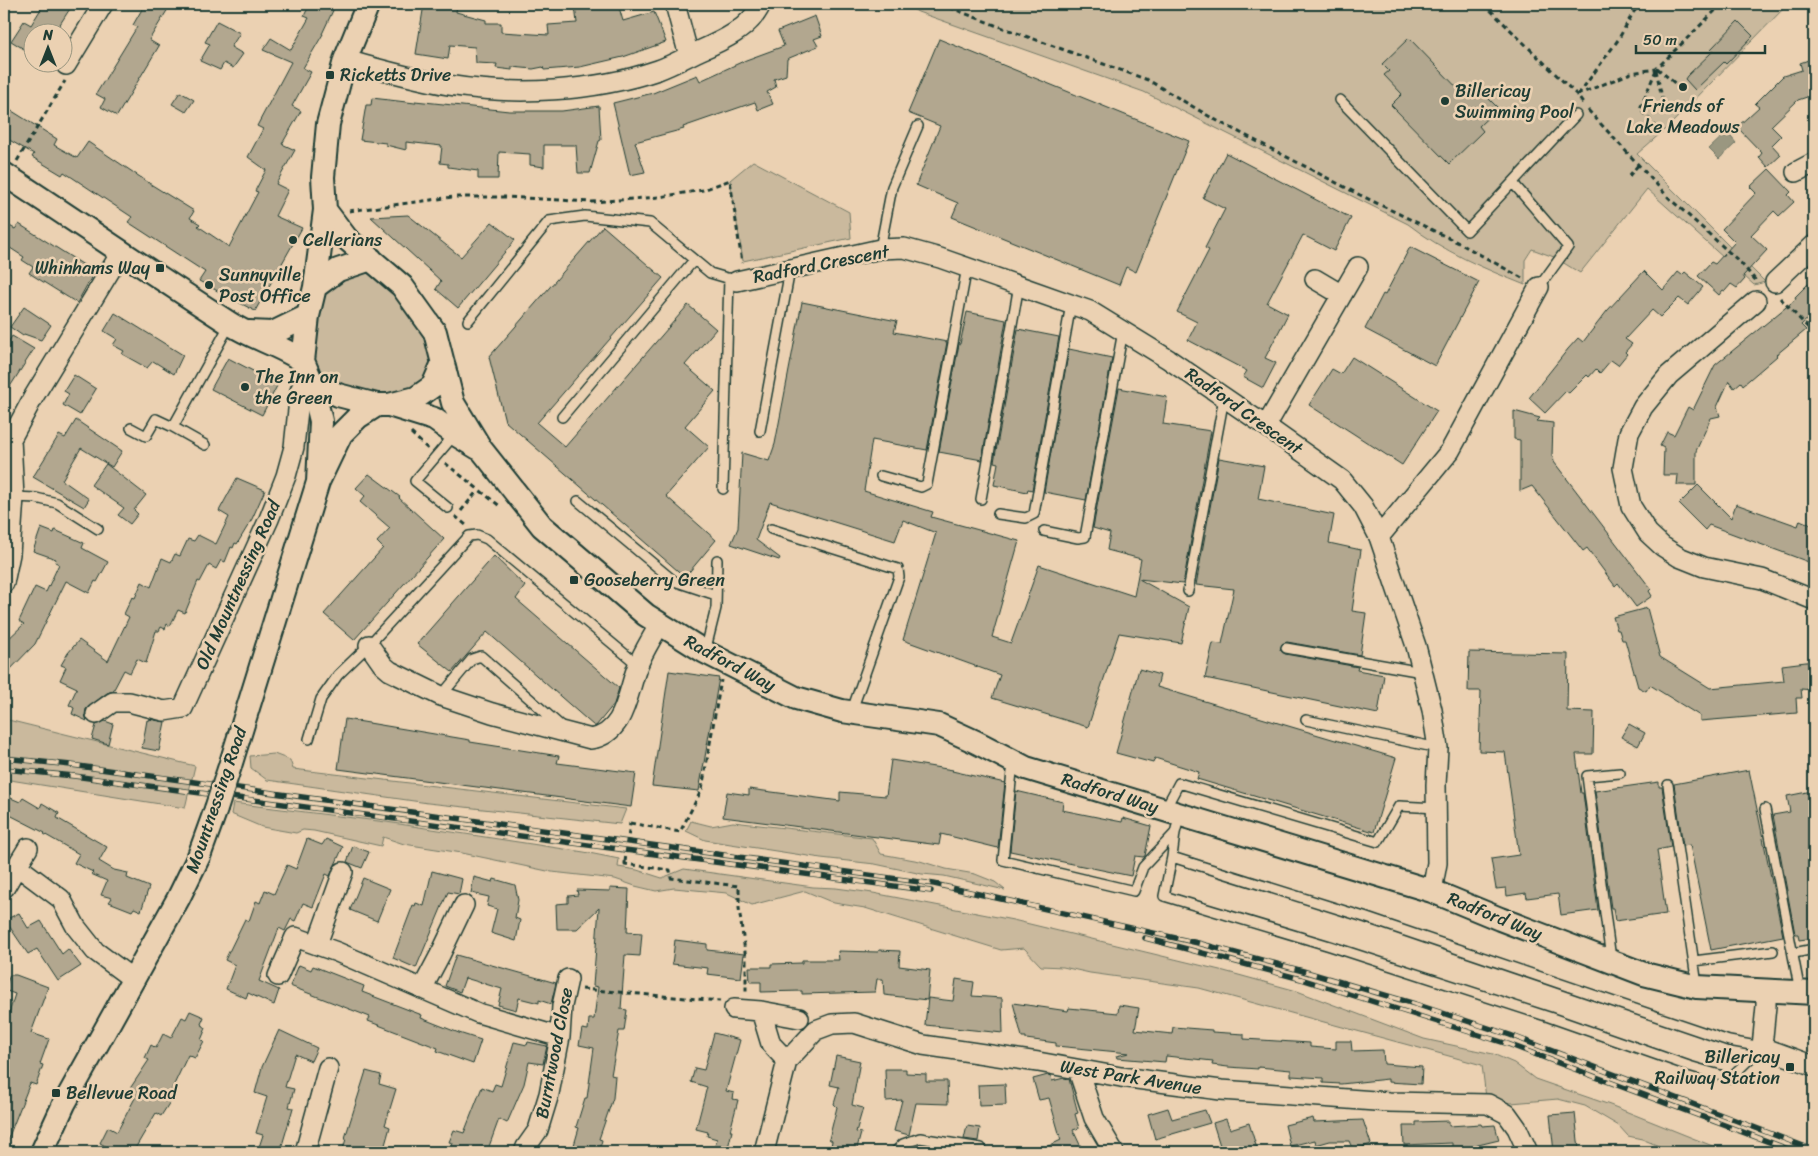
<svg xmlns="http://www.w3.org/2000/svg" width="1818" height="1156" viewBox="0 0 1818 1156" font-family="Sriracha,sans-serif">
	<rect width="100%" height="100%" fill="#ebd1b2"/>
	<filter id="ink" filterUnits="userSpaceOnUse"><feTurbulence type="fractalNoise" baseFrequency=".02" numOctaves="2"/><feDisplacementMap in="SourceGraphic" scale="10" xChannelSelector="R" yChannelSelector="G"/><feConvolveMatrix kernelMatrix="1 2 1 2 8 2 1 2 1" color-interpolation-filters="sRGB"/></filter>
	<g filter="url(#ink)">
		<path fill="#cab99d" stroke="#747b68" d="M904 4H1788L1670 125 1637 154 1765 282 1754 285 1647 189 1580 273 1554 257 1532 249 1525 260V285C1483 268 1444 252 1408 224L1144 92 918 12Z
			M753 161 849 212 851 238 743 261 730 180Z
			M367 263 394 289 425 333 435 362C421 391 397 399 366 395 350 393 330 383 314 378L311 317 318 289Z
			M4 719 195 766 185 808 4 779Z
			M274 754 290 760 293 769 626 809 620 824 428 803 267 780 251 768 250 756Z
			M233 803 386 822 584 852 619 859 618 867 637 870 662 878 684 869 813 887 836 888 873 893 1013 920 1224 971 1297 991 1424 1039 1493 1054 1514 1063 1535 1079 1610 1105 1715 1147 1722 1152H1673L1642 1139 1628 1136 1619 1126 1585 1106 1558 1099 1511 1103 1486 1098 1482 1065 1199 988 1090 973 1063 967 1041 966 1024 948 1001 950 865 908 834 903 805 891 752 905 727 893 674 888 656 891 635 886 615 879 552 872 462 853 404 844 383 837 381 846 314 831 303 830 296 833 262 827 231 814Z
			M691 821 711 826 733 822 872 838 881 854 920 861 946 869 975 874 995 882 1005 890 944 876 922 874 875 864 821 858 705 840 686 831Z"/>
		<path fill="#9a9780" stroke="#697362" d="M1727 132 1736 143 1719 159 1709 149Z"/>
		<path fill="#b2a78f" stroke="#1f3d34" d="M44 4H73L55 32H32V54L11 41 24 21 31 25Z
			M145 4H171L149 40 159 46 117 116 101 107 105 99 96 94 137 27 133 25Z
			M310 4H336L322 34H323L303 68 311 72 292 106 301 111 282 144 295 150 276 184 288 190 275 216 302 228 255 311 199 281 205 272 128 222 132 217 64 172 62 175 32 157 34 154 4 137V106L57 139 54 145 77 158 88 142 152 185 194 211 190 218 200 224 198 226 229 247 258 192 255 191 266 170 248 157 263 129 257 126 291 62 263 50 271 38 291 50 309 18 304 16Z
			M424 4H448L457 6 456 12 486 20V23H501V32L549 35 548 25 577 23 575 6 618 4 623 21 654 12 666 42 623 57 580 67 544 70 543 67 533 69 512 67V70L496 68 497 64 476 63 475 47 450 45 448 59 416 54Z
			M815 16 822 36 814 39 818 46 787 59 786 75 774 79 776 87 767 92 773 104 758 110 755 102 683 127 684 129 635 142 645 172 630 175 613 103 653 93 697 75 700 81 746 60 784 46 778 31Z
			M217 21 240 33 231 47 243 54 233 68 224 63 220 70 200 61 210 44 205 42Z
			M1738 21 1753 36 1726 64 1724 62 1695 90 1685 79 1687 76 1713 51 1711 49Z
			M1409 38 1466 97 1477 87 1498 108 1479 126 1483 131 1449 164 1391 105 1402 94 1384 75 1389 71 1382 64Z
			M939 39 1189 141 1136 272 1126 267 1119 285 952 217 958 203 916 185 940 126 908 113Z
			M1814 58V99L1811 100 1810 96 1798 100 1771 126 1781 136 1772 145 1781 155 1768 167 1759 157 1762 153 1737 127 1759 107 1755 104 1783 76 1802 70 1800 63Z
			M180 92 194 100 186 112 172 104Z
			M372 98 415 103V101L509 111H562L599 106 601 140 599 141 590 173H578L576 145H544V167L530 165V154L499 152 498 179H478V171L448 167V164L440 163 442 146 406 142V150L386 145V143L360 140 366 105H371Z
			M1226 153 1351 218 1334 251 1303 235 1267 303 1288 314 1265 358 1276 363 1263 388 1243 377 1247 371 1188 340 1197 322 1177 312 1209 250 1205 248 1225 209 1203 198Z
			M1769 169 1791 192 1788 195 1794 202 1779 216 1774 211 1751 235 1767 250 1743 276 1745 279 1737 288 1731 284 1725 291 1723 290 1719 295 1698 276 1711 262 1715 264 1735 242 1722 229 1756 193 1750 187Z
			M408 215 461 257 492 222 515 240 458 308 436 289 441 281 371 217Z
			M4 223 15 229 19 224 90 269 88 274 91 278 77 303 29 273 33 267 22 260 24 257 4 244Z
			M603 226 663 278 537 423 565 447 688 305 716 329 685 365 715 391 685 426 709 447 666 496 716 540 685 577 505 421 489 357Z
			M1410 247 1479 282 1435 366 1365 329 1383 294 1385 295Z
			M1644 271 1663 290 1678 272 1682 275 1685 272 1703 287 1688 305 1679 298 1660 317 1652 310 1625 339 1632 344 1625 352 1627 354 1618 365 1611 360 1600 373 1596 369 1589 377 1587 375 1569 393 1566 391 1545 413 1529 398 1568 349 1578 338 1583 342 1607 311Z
			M1814 278V313L1801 325 1806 330 1776 355 1777 356 1743 385 1741 382 1734 388 1729 381 1717 407 1720 416 1711 418 1696 451V485H1677L1678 475H1663L1664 448 1660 446 1667 432 1674 435 1688 407 1693 410 1715 365 1796 299 1795 297Z
			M802 302 897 321 894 332 947 342 927 450 872 440 864 491 933 512 931 517 1019 541 992 637 1011 643 1039 565 1134 596 1141 559 1107 550 1110 533 1093 528 1119 388 1167 397 1163 424 1211 431 1183 584 1139 579 1189 607 1181 643 1119 633 1088 727 992 698 1000 675 903 640 936 533 903 520 895 541 770 502 756 540 780 558 779 560 731 544 738 528 742 453 769 461 775 444Z
			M24 307 51 325 41 340 24 334 23 336 10 327Z
			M967 312 1006 320 982 460 939 452 959 344H960Z
			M115 313 183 355 174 374 153 361 147 368 122 354 124 351 113 345 117 339 104 331Z
			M1018 329 1059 337 1032 490 1028 489 1027 492 994 485 998 463 994 462Z
			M12 336 34 349 4 396V349Z
			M1069 349 1112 358 1086 500 1044 492Z
			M1352 357 1437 411 1402 465 1309 405 1332 369 1341 374Z
			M228 358 278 384 262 415 211 389Z
			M74 375 96 389 80 415 63 405 69 394 64 391Z
			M1514 411 1540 418 1537 421 1553 423 1552 456H1553L1554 462 1651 589 1649 591 1652 596 1636 607 1618 583 1615 586 1587 548 1583 551 1532 486 1520 491V440L1514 439Z
			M76 420 122 451 112 467 81 448 62 480 89 499 84 507 33 477 59 435 65 438Z
			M1219 458 1264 466 1258 499 1334 515 1329 543 1361 550 1352 611 1366 613 1360 655 1287 642 1282 644 1280 650 1285 654 1358 667 1357 670 1384 675 1378 714 1205 678 1213 643 1222 644 1234 589 1196 585Z
			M106 464 146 495 134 510 138 514 130 524 118 515 124 508 91 485Z
			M369 474 400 497 399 498 444 539 354 640 324 614 383 548 377 542 390 528 360 502 365 496 356 488Z
			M237 478 265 490 252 519 237 544 235 543 233 548 231 547 225 562 221 560 216 569 209 565 200 582 198 581 185 613 178 610 170 626 167 624 165 629 161 627 159 631H156L146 663 137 659 130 673 124 670 113 691 107 693 86 709 85 715 87 721 72 714 74 708 69 705 77 688 60 680 66 667 61 665 68 653 79 640 108 661 129 617 124 614 132 597 135 598 142 582 151 587 162 558 171 562 175 554 180 556 188 539 194 541 198 535 216 544 229 517 219 511Z
			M1698 485 1731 518 1736 504 1798 526 1800 520 1814 526V564L1709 525 1705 530 1679 504Z
			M41 528 54 533 55 530 84 543 82 548 108 562 97 582 95 581 89 593 66 581 35 644 4 676V643L24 624 19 621 35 587 46 592 59 564 55 562 56 559 33 551Z
			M494 556 525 586 516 599 619 688 614 704 596 726H594L487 632 452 672 417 644Z
			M1647 608 1660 657 1710 688 1784 681 1782 665 1814 661V690L1801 689 1802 698H1796L1797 713 1700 721V716L1650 685 1646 691 1638 687 1625 640H1622L1619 630H1617L1613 617Z
			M1469 652 1568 654 1567 711 1594 712 1593 754H1576L1581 793H1583L1598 910 1561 915 1558 894 1527 898 1526 893 1507 896 1506 888 1496 889 1491 859 1519 855 1505 752 1479 751 1481 691H1468Z
			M1139 669 1160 675 1157 687 1396 758 1374 832 1197 779 1199 772 1155 758 1153 763 1116 753Z
			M669 671 719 678 699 791 652 786Z
			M149 719 165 722 159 751 142 748 147 720 149 721Z
			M345 719 470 740V742L559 756 557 763 636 773 631 807 338 769Z
			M105 721 113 724 108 744 92 739 96 725Z
			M1629 724 1645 733 1638 746 1621 737Z
			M891 760 953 770 952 771 1005 783 998 848 941 834 939 845 723 817 727 792 749 795V789L840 801V792L886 796Z
			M1749 770 1783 936 1711 950 1690 845 1683 846 1674 784Z
			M1659 782V787H1662L1671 847 1657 850 1666 914 1615 921 1613 908H1611L1595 791Z
			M1016 791 1063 802 1062 810 1122 822 1123 818 1151 826 1145 856 1143 857 1135 856 1131 876 1010 851Z
			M1812 791 1814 806V938L1799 940 1798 934H1795L1773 815 1790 812 1787 796Z
			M4 795 20 802 23 798 40 808 42 803 59 813 57 818 107 847 99 861 114 870 128 873 127 878 149 887 141 911 134 908 132 911 109 902 112 898 101 895 107 881 91 874 93 872 74 863 79 854 44 834 45 833 4 812Z
			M307 839 322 845 326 839 343 847 330 876 326 874 313 907 303 903 295 921 291 919 285 931 279 928 259 981 279 990 274 1005 248 993 246 998 226 989 235 965 225 960 245 919 249 921 256 901 260 903 265 890 274 894 287 865 296 869Z
			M353 846 369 852 362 868 347 862Z
			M432 871 462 879 459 894 448 892 416 968 393 958 413 905 415 906 416 903 424 906Z
			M474 877 493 882 494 879 515 885 518 900 515 918 520 920 516 941 491 933 497 909 487 906 489 897 471 893Z
			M363 878 390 889 377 921 350 910Z
			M610 888 629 889 627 932 642 933 640 956 625 955 621 1009 627 1010 624 1031H619L611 1075 615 1076 613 1098 599 1139 602 1140 599 1152H572L579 1128 576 1127 585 1098H587L594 1048 579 1045 582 1029 588 1030 589 1019H594L598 987 593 986 599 908 577 929H557L556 904 568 903V896L578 895 577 890 610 891Z
			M19 913 28 928 41 921 62 954 68 949 81 966 58 981 37 949 28 954 5 920Z
			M675 940 707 944V950L744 954 741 978 707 974 708 968 672 964Z
			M879 950 900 951 899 966 930 970 927 1000 884 995 883 979H877L875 992 802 994V991L761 992V982H750L749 967H771V964L802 963V960H839L838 951 878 952Z
			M456 955 556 983 551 1004 539 1000V1003L519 998 516 1010 498 1005 502 989 465 978 460 992 445 986Z
			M299 965 311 970 313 966 364 986 362 992 422 1015 421 1018 459 1033 481 1040 473 1064 437 1051 438 1048 368 1021 370 1017 290 986Z
			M10 975H16L48 987 31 1033 49 1039 40 1064 43 1065 36 1085 30 1083 4 1149V1029L15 994 4 990Z
			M956 979 974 982 972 996 1002 998 1003 1033 925 1025 928 998 953 1001Z
			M1013 1003 1068 1011 1069 1008 1118 1013 1119 1005 1139 1008 1135 1030 1172 1034 1173 1027 1212 1030V1032L1244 1034V1039L1310 1043V1047L1336 1049V1041H1351L1352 1051 1383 1050 1384 1064 1422 1067 1421 1084 1388 1082V1079L1341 1084 1323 1083V1078L1291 1076V1070L1258 1067V1069L1228 1067 1212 1065 1213 1061 1166 1056 1165 1062 1117 1058 1116 1056 1129 1053 1056 1046V1043L1026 1039V1037H1022Z
			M190 1011 204 1017 201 1024 206 1028 201 1040 204 1041 195 1058 188 1055 171 1091 175 1094 161 1116 156 1113 133 1152H116L100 1143 108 1127 117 1132 135 1098 127 1093 149 1060 145 1058 151 1045 156 1048 163 1034 171 1038 182 1017 186 1019Z
			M279 1030 317 1048 311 1061 295 1054 285 1087 294 1089 289 1107 293 1108 280 1152H275L259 1147 263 1135 256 1133 267 1097 255 1093 262 1067Z
			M714 1033 740 1040 726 1091 734 1093 733 1099 738 1100 730 1131H732L727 1152H713L717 1139 707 1136 708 1132 696 1129 707 1087 691 1082 695 1068 704 1070Z
			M514 1042 527 1045 528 1042 547 1046 543 1064 529 1062 524 1084 507 1123 499 1119 487 1152H450L453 1143 449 1142 454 1130 464 1133 482 1087 492 1091 495 1084 501 1086Z
			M836 1056 860 1061 852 1105 863 1108 856 1132 861 1133 856 1152H835L837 1147 831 1146 832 1141 829 1139 837 1107 834 1104 839 1087 830 1085Z
			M885 1069H906V1073L926 1074V1081H947L948 1104 916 1103 909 1135 894 1131 902 1100 886 1101Z
			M366 1071 381 1075 379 1084 396 1089 385 1125 390 1127 383 1152H342L346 1139 345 1138Z
			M1048 1075 1051 1076 1052 1081 1064 1078 1069 1079 1078 1113 1075 1114 1079 1128 1073 1130 1081 1147 1070 1152H1036L1061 1140 1049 1098 1039 1100 1033 1079Z
			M1005 1084 1006 1105 979 1106 978 1085Z
			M1168 1108 1172 1119 1205 1110 1210 1123 1155 1139 1148 1114Z
			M1575 1113 1579 1150 1554 1152 1550 1115Z
			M1313 1118 1314 1122 1363 1120 1371 1144 1353 1150 1349 1141H1330L1316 1145 1315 1140 1290 1146 1285 1125Z
			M1226 1119 1230 1129 1249 1123 1258 1152H1222L1213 1123Z
			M1449 1121V1126L1481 1124 1482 1126 1495 1125 1499 1140 1470 1147V1151H1452V1143L1404 1145 1403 1126H1416V1122Z
			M967 1126 980 1128 978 1141 964 1139Z"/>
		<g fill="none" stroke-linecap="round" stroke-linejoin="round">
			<defs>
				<path id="service" d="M1340 100 1467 231 1576 115
					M1513 183 1568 247 1539 287
					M880 249 892 187 918 126
					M468 321 549 221 585 216 650 223 710 273 737 281
					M562 417 694 260
					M131 428 146 436 156 419 173 427
					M760 431 790 270
					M205 445 173 427 230 324
					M881 476 921 487 927 484 967 267
					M723 489 729 278
					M14 497 36 498 57 503 98 529
					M981 499 1019 285
					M578 501 674 581 716 595
					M448 508 415 481 455 434
					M998 514 1026 518 1034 514 1071 304
					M771 529 898 569 899 577 851 713
					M1044 531 1078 538 1085 537 1123 331
					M1188 591 1224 398
					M1286 648 1422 672
					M705 652 716 608 717 560
					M441 696 472 659 481 656 562 727
					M1306 720 1438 748
					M309 739 321 699 338 675 369 645 469 536 477 535 487 539 638 665
					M1013 762 1003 860 1134 891 1143 867 1174 834
					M1668 785 1697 985
					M1165 809 1179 783 1378 842 1399 806 1437 808
					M1765 809 1800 992
					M1180 814 1175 833 1172 857 1364 917 1729 1041 1762 1047
					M1172 857 1164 896 1330 946 1549 1017 1689 1066 1730 1078 1762 1047
					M1794 953 1814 949
					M1611 959 1587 776 1620 773
					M1694 961 1773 951
					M895 1152 903 1144 920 1138 981 1148"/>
				<path id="minor" d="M675 4 689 56
					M345 60C379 69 413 79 448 85 515 96 593 92 658 70 672 65 686 57 699 51 722 41 751 28 761 4
					M66 65 103 4
					M1796 172 1813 163 1814 167
					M1315 279 1342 295
					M737 281 880 249 904 248 940 258 1090 311 1168 359 1266 426 1342 480 1363 506 1379 537 1416 646 1432 710 1438 748 1436 785 1437 863 1432 891
					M1775 282 1814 245
					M1756 301 1669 375 1643 407 1629 433 1623 468 1631 506 1648 533 1662 546 1679 557 1704 567 1762 579 1814 600
					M1266 426 1358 267
					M1379 537 1450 451 1539 287
					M4 583 10 554 14 497 11 439 34 396 122 251
					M369 645 383 665 390 671 441 696 492 713 591 739C626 733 627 692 638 665 644 650 653 637 660 623
					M96 714 113 702H129L164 711 183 708 269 519 286 476 294 447 300 391 308 372
					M17 866 28 848
					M5 887 17 866 61 899 76 927 95 951 134 980
					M317 944 343 872
					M278 976 295 937 337 952 478 1013 560 1037
					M422 989 441 953 464 905
					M1766 990V1006L1762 1047 1814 1066
					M734 1009 761 1011 799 1018
					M761 1011 771 1044 787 1061 816 1030 832 1024 854 1023 923 1045 1038 1062 1121 1077 1221 1090 1389 1102 1488 1104 1507 1114 1517 1128 1528 1152
					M1078 1070 1094 1118 1114 1152
					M305 1152 328 1068
					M524 1152 526 1147 538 1130 549 1094 560 1037 562 1006 568 979
					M764 1152 787 1061"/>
				<path id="tertiary" d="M4 174C79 223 153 274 229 323 252 338 280 345 303 361
					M325 210 347 239 402 286 417 307 435 332 453 403 481 449 542 526 646 615 705 652 796 698 842 711 939 725 976 742 1026 768 1432 891 1500 919 1644 974 1697 987 1814 993
					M315 287 338 270 371 259
					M249 332 273 333 308 316
					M311 380 338 395 377 405H389L416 398 433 386 443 363
					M389 405 434 419 455 434 478 448
					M318 482 321 421 311 380 303 361 308 316 315 287 325 210 323 177 328 124 345 60 368 4
					M230 766 318 482 341 434 358 417 377 405
					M42 1152 64 1104 178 899 199 856 216 809"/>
			</defs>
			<use href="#service" stroke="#1f3d34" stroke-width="12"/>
			<use href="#minor" stroke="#1f3d34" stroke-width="22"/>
			<use href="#tertiary" stroke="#1f3d34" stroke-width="26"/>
			<path stroke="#1f3d34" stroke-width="3" stroke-dasharray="5 4" stroke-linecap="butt" d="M941 4 995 25 1148 80 1212 118 1360 195 1459 243 1524 279
				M1484 4 1577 95 1584 105
				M1657 68 1678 86
				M1656 70 1640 109 1656 127
				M1656 70 1665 111
				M1577 95 1631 73 1656 69 1722 4
				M1578 95 1618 40 1633 13 1640 4
				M1588 110 1669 198 1740 262 1757 282
				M17 161 65 81
				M1629 176 1639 164
				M349 211 453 197H507L592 202 659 197 703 190 730 180 742 263
				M1780 298 1814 334
				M411 433 428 449
				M445 463 501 507
				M461 511 478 490
				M455 516 466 525
				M630 823 680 832 702 789 721 680
				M625 862V864L670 870 671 878 739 886V908L746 959V994
				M582 989 720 1001"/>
			<use href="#service" stroke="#ebd1b2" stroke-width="9"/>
			<use href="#minor" stroke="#ebd1b2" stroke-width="19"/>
			<use href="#tertiary" stroke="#ebd1b2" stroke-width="22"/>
			<defs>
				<path id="rail" d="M4 758 71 765 934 884 1198 943 1303 971 1415 1004 1510 1035 1814 1150
					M4 769 74 776 931 891
					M1145 938 1301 979 1508 1044 1796 1152"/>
			</defs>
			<use href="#rail" stroke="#1f3d34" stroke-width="5.5"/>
			<use href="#rail" stroke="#ebd1b2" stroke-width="4" stroke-dasharray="11" stroke-linecap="butt"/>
			<defs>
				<path id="tertiary-bridge" d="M216 809 230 766"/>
			</defs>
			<use href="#tertiary-bridge" stroke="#1f3d34" stroke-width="26" stroke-linecap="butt"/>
			<path stroke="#1f3d34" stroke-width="3" stroke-dasharray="5 4" stroke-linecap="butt" d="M625 862 630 823"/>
			<use href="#tertiary-bridge" stroke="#ebd1b2" stroke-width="22"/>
		</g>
	</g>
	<g fill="#1f3d34" stroke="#ebd1b2" stroke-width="2">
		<rect x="325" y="70" width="10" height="10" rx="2.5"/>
		<circle cx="1683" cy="87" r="5"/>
		<circle cx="1445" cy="101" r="5"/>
		<circle cx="293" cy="240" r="5"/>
		<rect x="155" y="263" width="10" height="10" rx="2.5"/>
		<circle cx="209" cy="285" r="5"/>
		<circle cx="245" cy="387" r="5"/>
		<rect x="569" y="575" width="10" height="10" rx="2.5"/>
		<rect x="1785" y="1062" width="10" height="10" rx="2.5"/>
		<rect x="51" y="1088" width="10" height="10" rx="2.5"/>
	</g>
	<g text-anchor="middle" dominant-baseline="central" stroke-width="5" stroke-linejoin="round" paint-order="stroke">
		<g font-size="18" fill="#1f3d34" stroke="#ebd1b2" text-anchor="start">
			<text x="340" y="75">Ricketts Drive</text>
			<text x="1455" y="91">Billericay<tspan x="1455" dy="21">Swimming Pool</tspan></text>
			<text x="1683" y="106" text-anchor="middle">Friends of<tspan x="1683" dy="21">Lake Meadows</tspan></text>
			<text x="303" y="240">Cellerians</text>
			<text x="150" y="268" text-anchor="end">Whinhams Way</text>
			<text x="219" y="275">Sunnyville<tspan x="219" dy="21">Post Office</tspan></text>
			<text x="255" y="377">The Inn on<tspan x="255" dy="21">the Green</tspan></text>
			<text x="584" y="580">Gooseberry Green</text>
			<text x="1780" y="1057" text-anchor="end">Billericay<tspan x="1780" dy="21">Railway Station</tspan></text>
			<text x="66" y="1093">Bellevue Road</text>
		</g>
		<g font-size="18" fill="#1f3d34" stroke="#ebd1b2">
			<text transform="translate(821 264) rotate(-11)">Radford Crescent</text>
			<text transform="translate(1244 411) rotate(35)">Radford Crescent</text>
			<text transform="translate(238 585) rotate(-66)">Old Mountnessing Road</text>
			<text transform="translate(730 663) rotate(28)">Radford Way</text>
			<text transform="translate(1110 793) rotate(17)">Radford Way</text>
			<text transform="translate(216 800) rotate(-71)">Mountnessing Road</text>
			<text transform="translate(1495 916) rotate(22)">Radford Way</text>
			<text transform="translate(554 1053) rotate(-79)">Burntwood Close</text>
			<text transform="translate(1131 1077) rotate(9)">West Park Avenue</text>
		</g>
	</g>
	<rect width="1818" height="1156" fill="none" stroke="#ebd1b2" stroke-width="20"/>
	<rect x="10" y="10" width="1798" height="1136" fill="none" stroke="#1f3d34" stroke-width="2" filter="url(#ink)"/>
	<g transform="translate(48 48)"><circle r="24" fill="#ebd1b2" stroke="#999680"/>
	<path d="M0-4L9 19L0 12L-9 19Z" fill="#1f3d34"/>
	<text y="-8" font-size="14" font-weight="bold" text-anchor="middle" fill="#1f3d34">N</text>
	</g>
	<path d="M1636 45v8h129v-8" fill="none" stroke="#1f3d34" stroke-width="2.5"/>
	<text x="1643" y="45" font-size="15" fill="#1f3d34" stroke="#ebd1b2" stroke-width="4" paint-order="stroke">50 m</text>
</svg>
